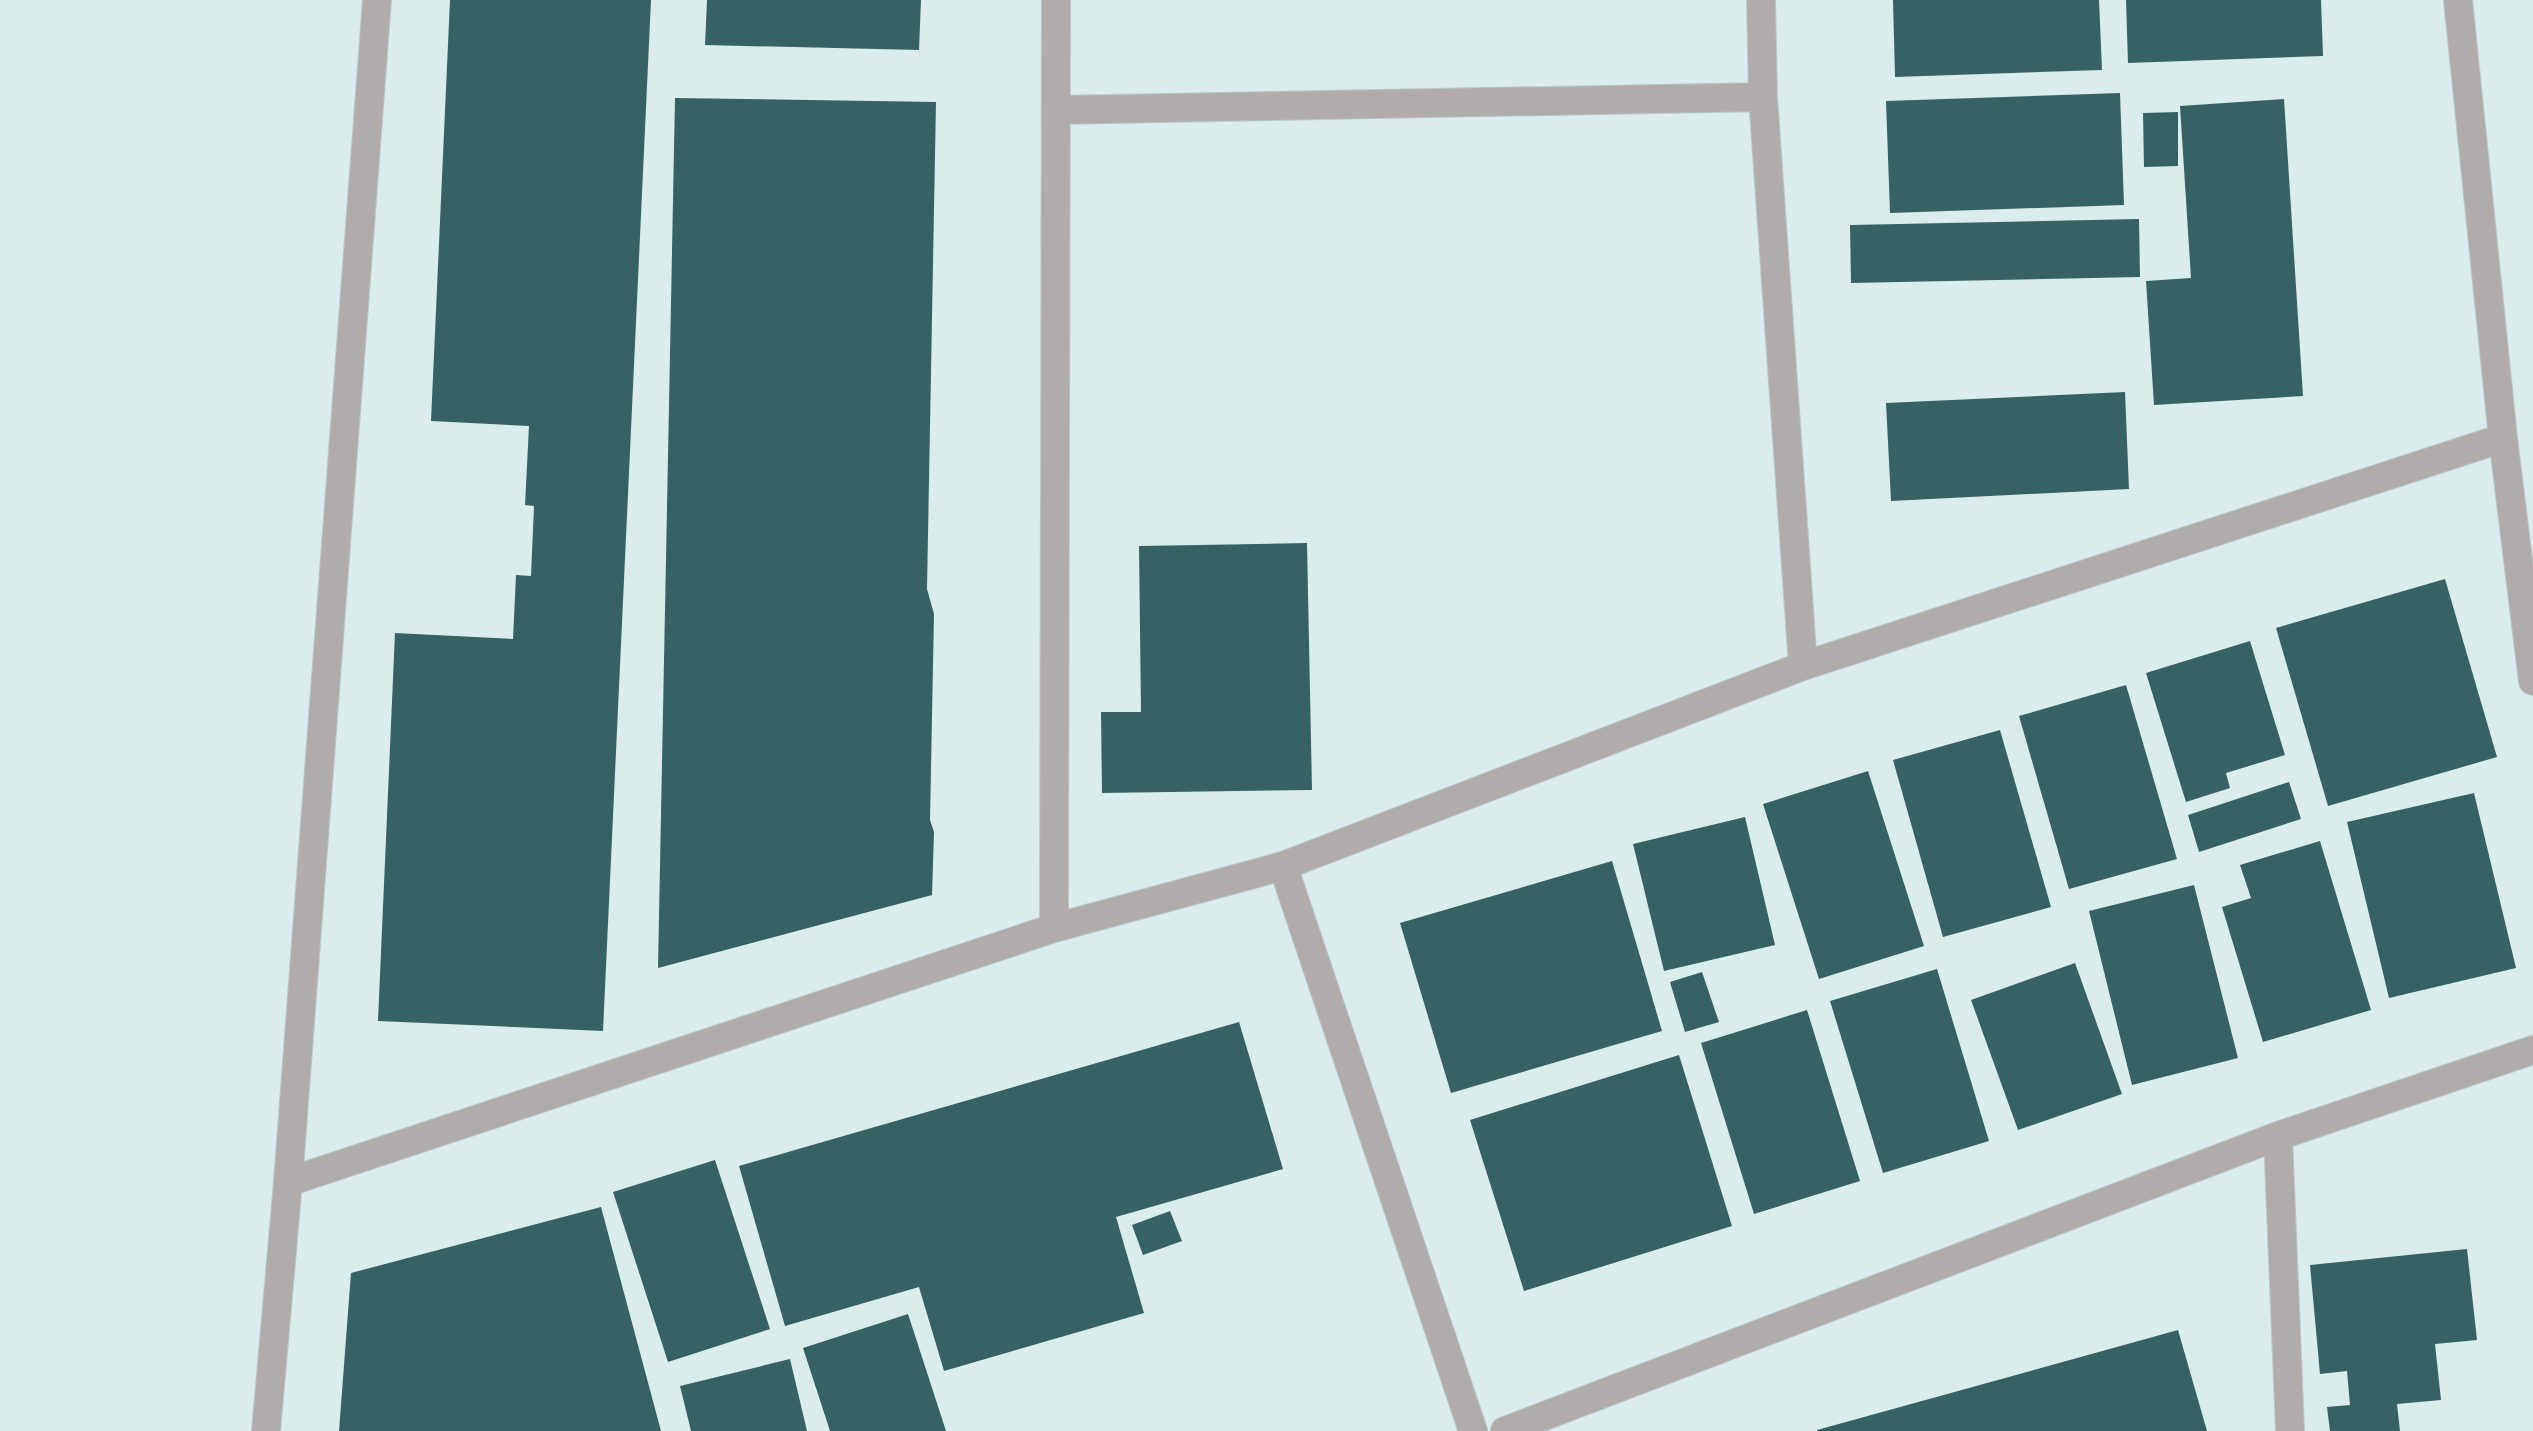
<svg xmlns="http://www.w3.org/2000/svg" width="2533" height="1431" viewBox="0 0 2533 1431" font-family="'PT Sans Narrow',sans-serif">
	<rect width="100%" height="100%" fill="#dbecec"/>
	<path fill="#366263" d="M450 0H651L603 1031 378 1021 395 633 513 639 516 575 531 576 534 506 525 505 529 426 431 421Z
		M707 0H921L919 50 705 45Z
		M1893 0H2099L2102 70 1895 77Z
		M2126 0H2321L2323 56 2128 63Z
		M2120 93 2124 205 1890 213 1886 101Z
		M675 98 936 102 927 589 934 614 930 820 934 832 932 895 658 968Z
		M2284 99 2303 396 2154 405 2146 281 2191 278 2180 106Z
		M2178 112V166L2144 167 2143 113Z
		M2139 219 2140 277 1851 283 1850 225Z
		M2125 392 2129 489 1891 501 1886 403Z
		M1307 543 1312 790 1102 793 1101 712H1141L1139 546Z
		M2445 579 2497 757 2328 806 2276 628Z
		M2250 641 2285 755 2226 773 2230 788 2186 802 2146 673Z
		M2126 685 2177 859 2069 889 2019 716Z
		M2000 730 2051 907 1943 937 1893 760Z
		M1868 771 1924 946 1819 979 1763 804Z
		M2289 782 2301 819 2199 852 2188 815Z
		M2474 793 2516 968 2389 998 2347 822Z
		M1745 817 1775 945 1664 971 1633 844Z
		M2320 841 2371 1010 2263 1042 2222 907 2251 898 2240 865Z
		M1612 861 1662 1031 1451 1093 1400 923Z
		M2194 885 2238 1058 2132 1085 2089 911Z
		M2075 963 2122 1094 2018 1130 1971 1000Z
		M1937 969 1989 1141 1883 1173 1830 1001Z
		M1702 972 1719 1022 1685 1032 1670 982Z
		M1807 1010 1860 1181 1754 1214 1701 1043Z
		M1239 1022 1283 1169 1116 1217 1144 1313 944 1371 919 1287 785 1326 739 1166Z
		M1679 1055 1732 1226 1524 1291 1470 1120Z
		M715 1160 770 1329 668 1362 613 1192Z
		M601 1207 661 1431H339L351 1273Z
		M1170 1211 1182 1241 1143 1255 1132 1225Z
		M2467 1249 2477 1340 2435 1344 2441 1400 2397 1404 2400 1431H2330L2327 1407 2350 1405 2347 1371 2320 1374 2310 1265Z
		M908 1314 946 1431H830L803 1348Z
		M2178 1330 2207 1431H1817V1430Z
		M790 1359 807 1431H691L680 1386Z"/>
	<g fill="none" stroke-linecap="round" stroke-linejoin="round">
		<defs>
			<path id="minor" d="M1761 0 1763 97 1803 666
				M2458 0 2503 438 2533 681
				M1057 110 1763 97
				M1283 866 1473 1431
				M1054 928 1056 0
				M2278 1136 2290 1431
				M288 1182 1054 928 1283 866 1803 666 2503 438
				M266 1431 288 1182 377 0
				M1505 1431 2278 1136 2533 1050"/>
		</defs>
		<use href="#minor" stroke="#b9c9c9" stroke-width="30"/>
		<use href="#minor" stroke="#b1abac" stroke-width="28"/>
	</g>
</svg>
